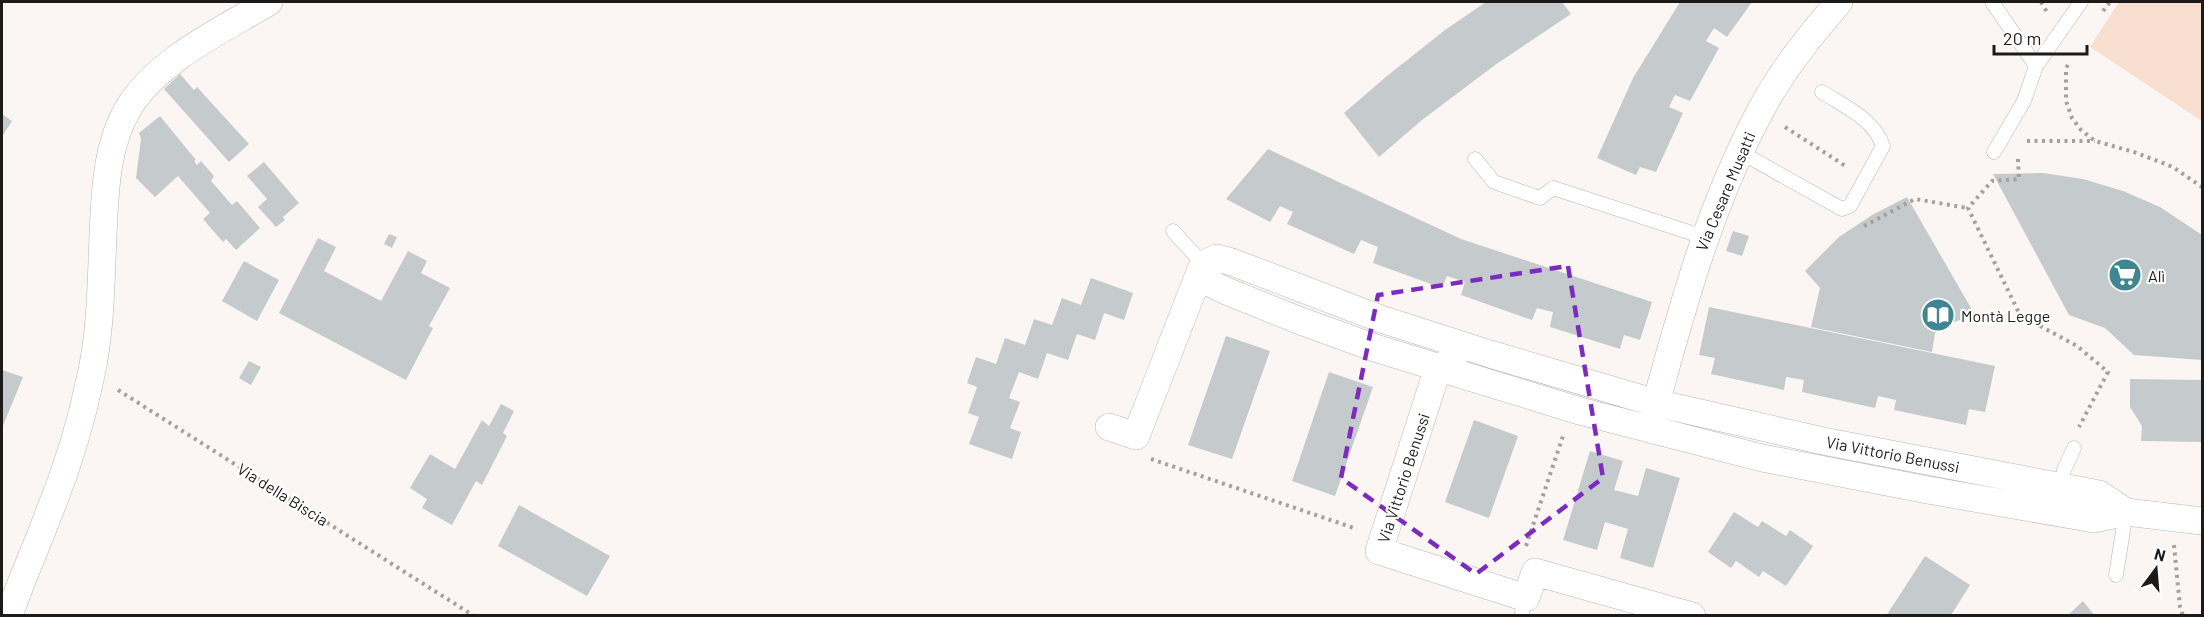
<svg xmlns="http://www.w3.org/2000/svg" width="2204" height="617" viewBox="0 0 2204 617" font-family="Barlow,sans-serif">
	<rect width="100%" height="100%" fill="#fbf6f3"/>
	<path fill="#f8dfd0" d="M2119 2H2202V121L2090 47Z"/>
	<path fill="#c5cbcc" d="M1486 2H1562L1571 14 1495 65 1422 120 1379 157 1344 113 1387 76 1445 30Z
		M1680 2H1752L1727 37 1714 28 1706 41 1719 48 1690 101 1675 95 1669 107 1683 113 1656 172 1640 167 1636 175 1597 158 1633 78Z
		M180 74 194 90 197 87 249 144 229 162 164 89Z
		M2 114 12 121 2 137Z
		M160 116 196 160 194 161 197 165 201 161 214 176 211 181 232 205 237 201 260 228 236 250 226 239 223 242 203 219 210 213 178 176 155 197 136 178 141 139 139 133Z
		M1268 149 1461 239 1652 302 1640 340 1624 335 1620 349 1550 327 1553 312 1537 308 1532 320 1461 295 1465 282 1447 276 1442 288 1373 263 1378 247 1361 240 1354 254 1287 224 1293 212 1280 206 1270 222 1226 199Z
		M264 162 299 203 283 217 285 220 276 227 258 207 267 199 247 176Z
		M2043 173 2083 179 2123 191 2160 207 2202 235V360L2134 355 2105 328 2069 315 1993 174Z
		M1907 197 1975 315 1954 322 1935 333 1932 352 1811 327 1820 288 1805 271 1839 237 1872 215Z
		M1733 231 1749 236 1742 256 1726 251Z
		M389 234 397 237 392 248 384 244Z
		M318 238 336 247 324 271 381 301 408 251 427 261 421 273 450 288 429 326 433 328 406 380 279 313Z
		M244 261 279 280 257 321 222 301Z
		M1091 278 1133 293 1124 320 1104 313 1095 340 1077 334 1068 360 1047 353 1038 379 1019 372 1009 398 1020 402 1010 428 1021 432 1012 459 969 444 979 417 968 413 977 387 967 383 976 357 996 364 1005 338 1025 345 1034 319 1052 325 1062 298 1081 305Z
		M1709 307 1995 366 1985 412 1969 409 1966 425 1894 410 1896 400 1878 396 1875 408 1802 392 1804 380 1786 377 1784 390 1711 374 1715 358 1699 355Z
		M1226 336 1270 351 1232 459 1188 445Z
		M249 361 261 367 251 385 239 378Z
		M2 370 23 377 2 428Z
		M1329 372 1373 387 1335 496 1292 481Z
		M2130 379 2202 380V442L2141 441 2142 426 2130 407Z
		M501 404 514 411 503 433 507 436 482 485 476 481 452 525 422 508 427 499 410 488 430 454 455 469 482 420 489 426Z
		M1474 420 1518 436 1489 518 1445 502Z
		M1590 451 1623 461 1614 490 1638 496 1646 468 1680 478 1653 568 1620 558 1628 529 1605 522 1597 550 1563 540Z
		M519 505 610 556 587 596 498 546Z
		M1734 512 1758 527 1762 521 1786 536 1790 530 1813 546 1786 586 1763 571 1759 577 1736 561 1731 568 1708 552Z
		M1925 556 1970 585 1951 615 1886 616Z
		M2083 601 2095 616H2067Z"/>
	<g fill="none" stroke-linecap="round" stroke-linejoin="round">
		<defs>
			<path id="service" d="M1992 2 2036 66 2081 2
				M1740 152 1842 209 1850 206 1883 146C1874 119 1844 106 1822 92
				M1994 152 2024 101 2036 66
				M1475 159 1494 182 1540 198 1553 188 1704 237
				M1173 231 1203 264
				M2061 487 2064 470 2074 448
				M2116 575 2126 512
				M1521 616 1526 598"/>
			<path id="minor" d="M1198 277 1226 291 1298 320 1375 348 1580 411 1762 458 1928 490 2094 519 2126 512 2202 521
				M1453 360 1438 368 1379 551 1526 598 1535 572 1692 616
				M1656 403C1684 301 1711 202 1762 108 1782 70 1811 34 1839 2
				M1109 427 1136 436 1203 264 1217 258 1232 262 1381 319 1490 354 1656 403 1823 441 2099 494 2126 512
				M9 616C20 582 35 551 47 518 66 472 81 424 91 375 101 329 101 282 103 235 105 192 106 145 129 107 158 60 222 30 269 2"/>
		</defs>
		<use href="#service" stroke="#bbb6b3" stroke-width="15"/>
		<use href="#minor" stroke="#bbb6b3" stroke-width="28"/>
		<path stroke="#a4a09e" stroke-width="4" stroke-dasharray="3 4.5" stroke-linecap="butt" d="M2041 2 2047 12
			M2103 11 2110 2
			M2068 65 2066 68V101L2072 118 2081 130 2095 141 2134 152 2173 167 2202 187
			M1785 127 1847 167
			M2027 141H2095
			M2018 159 2019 179 1992 181 1968 208 2020 315 2077 346 2108 372 2079 427
			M1864 226 1915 199 1968 208
			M118 390 474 616
			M1151 459 1357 529
			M2174 545 2180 607 2183 616
			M1526 546 1563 436"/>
		<use href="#service" stroke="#fff" stroke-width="14"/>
		<use href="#minor" stroke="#fff" stroke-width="27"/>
	</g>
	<path fill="none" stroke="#7b2cbf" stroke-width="4.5" stroke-dasharray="12 8" stroke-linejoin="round" d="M1568 266 1603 478 1476 574 1341 478 1378 295Z"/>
	<defs>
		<symbol id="supermarket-disc" viewBox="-11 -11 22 22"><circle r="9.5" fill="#408691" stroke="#fff"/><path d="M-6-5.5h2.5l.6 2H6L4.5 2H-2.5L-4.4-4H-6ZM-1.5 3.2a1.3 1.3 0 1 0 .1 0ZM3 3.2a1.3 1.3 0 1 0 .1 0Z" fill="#fff"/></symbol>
		<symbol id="library-disc" viewBox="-11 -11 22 22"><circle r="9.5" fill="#408691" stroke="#fff"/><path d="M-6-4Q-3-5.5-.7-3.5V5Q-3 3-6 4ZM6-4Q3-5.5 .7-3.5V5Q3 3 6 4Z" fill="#fff"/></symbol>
	</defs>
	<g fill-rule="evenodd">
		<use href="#supermarket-disc" x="2106" y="256" width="38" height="38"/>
		<use href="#library-disc" x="1919" y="296" width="38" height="38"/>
	</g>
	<g text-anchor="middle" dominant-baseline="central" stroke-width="4.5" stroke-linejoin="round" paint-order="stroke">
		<g font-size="16" fill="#1d1b1a" stroke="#fff">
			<text transform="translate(1725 191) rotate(-67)">Via Cesare Musatti</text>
			<text transform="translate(1893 454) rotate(11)">Via Vittorio Benussi</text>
			<text transform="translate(1403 478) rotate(-72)">Via Vittorio Benussi</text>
			<text transform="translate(283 494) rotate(32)">Via della Biscia</text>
		</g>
		<g font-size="16" fill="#1d1b1a" stroke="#fff" text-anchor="start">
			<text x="2148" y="275">Alì</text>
			<text x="1961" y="315">Montà Legge</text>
		</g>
	</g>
	<rect width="2204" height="617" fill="none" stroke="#1d1b1a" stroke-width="6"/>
	<g transform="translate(2156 569) rotate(16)" stroke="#ffffff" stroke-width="4.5" paint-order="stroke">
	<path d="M0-4.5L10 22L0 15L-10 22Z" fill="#1d1b1a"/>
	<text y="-9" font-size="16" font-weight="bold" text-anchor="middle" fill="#1d1b1a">N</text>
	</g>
	<path d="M1994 45v9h93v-9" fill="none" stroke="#1d1b1a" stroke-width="3"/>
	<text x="2003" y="45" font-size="18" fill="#1d1b1a" stroke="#ffffff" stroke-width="4.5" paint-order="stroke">20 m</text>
</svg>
